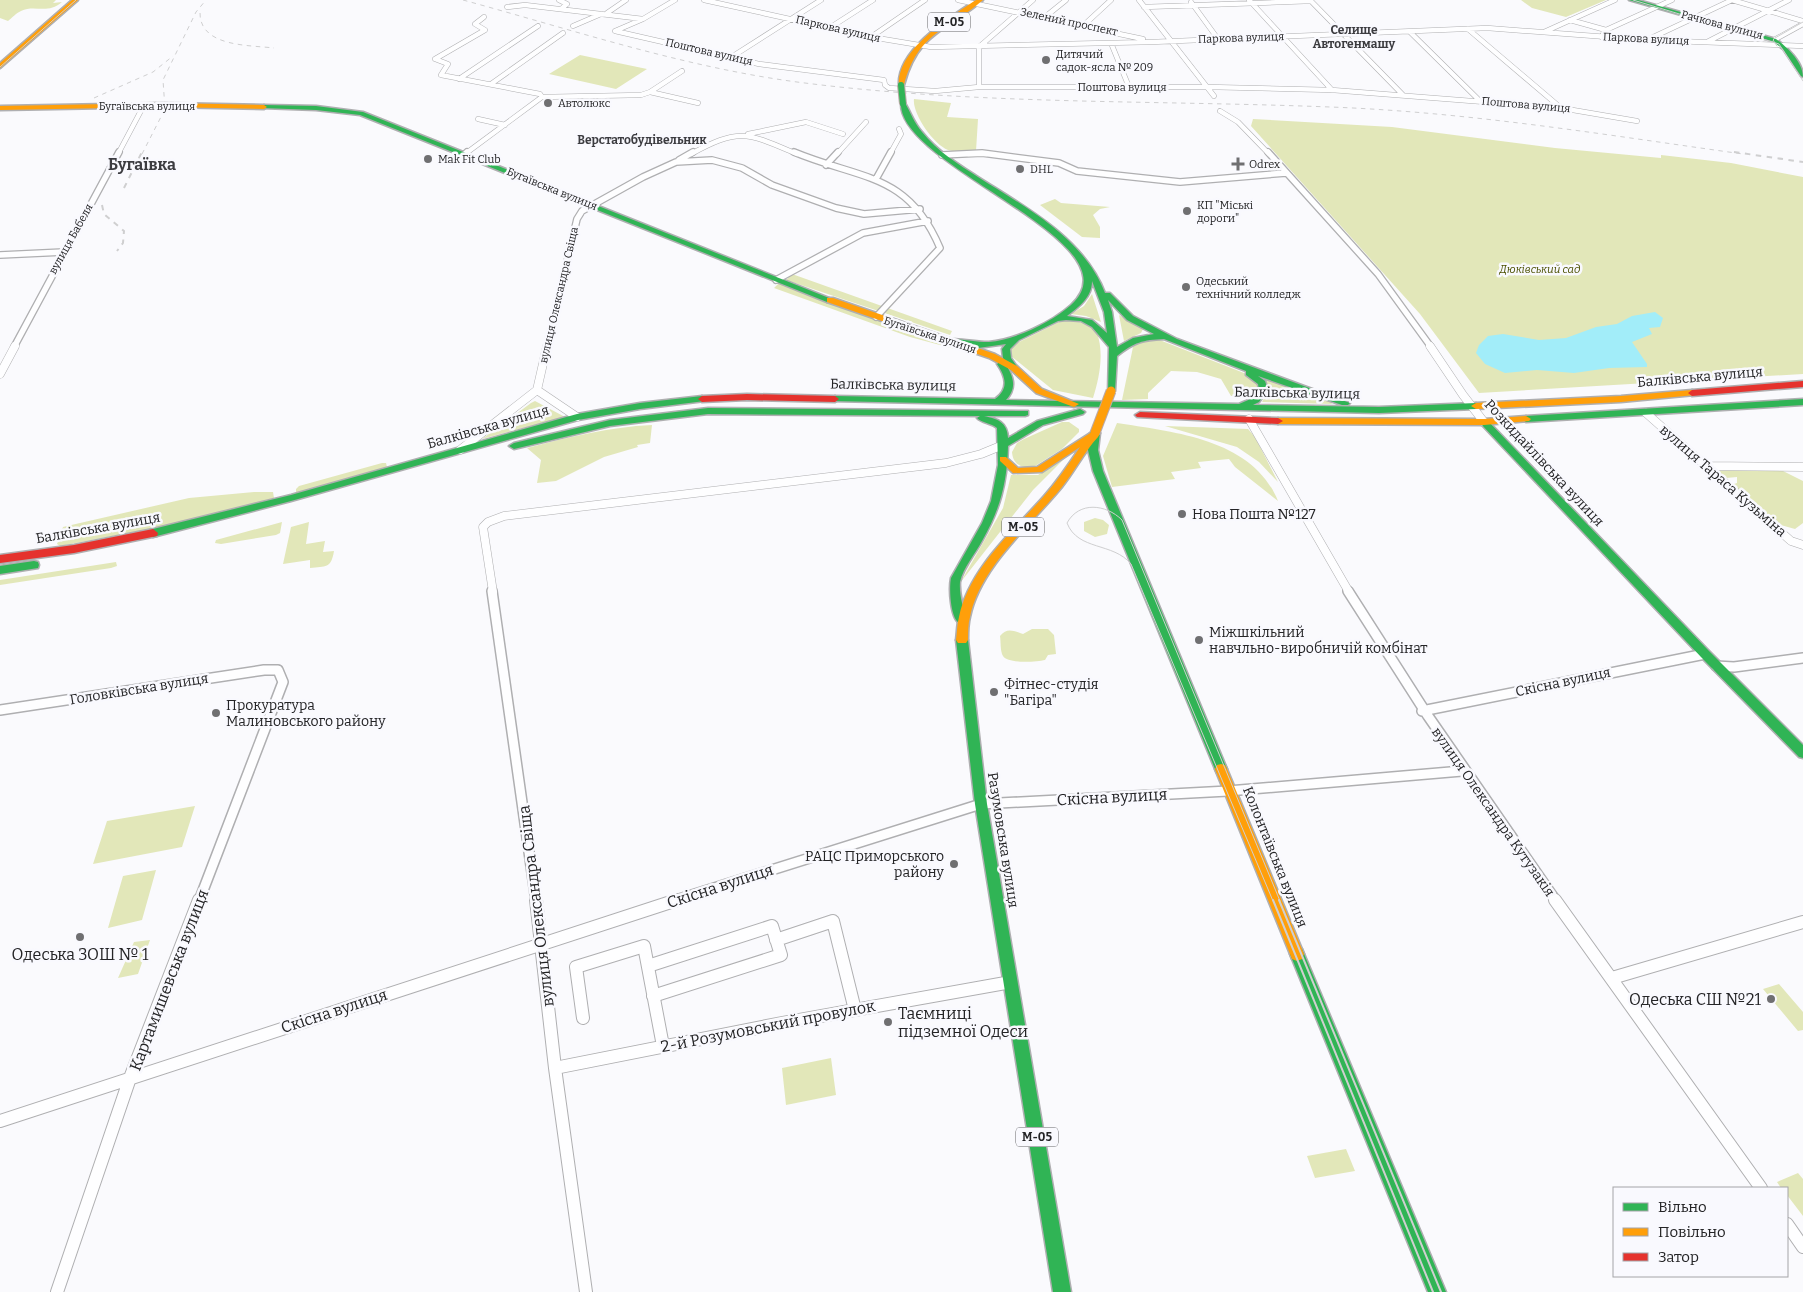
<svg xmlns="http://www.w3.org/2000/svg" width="1803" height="1292" viewBox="0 0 1803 1292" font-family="Bitter,serif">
	<rect width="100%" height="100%" fill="#fafafd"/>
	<path fill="#e2e7b9" d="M0 0H56L53 3 62 2C47 15 35 4 21 11 16 13 12 18 8 21L0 18Z
		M1521 0H1606L1566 17 1532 8Z
		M580 55 647 69 616 89 549 74Z
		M914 99 951 103 947 117 978 119 976 151C966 151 957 153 948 150 933 144 912 113 914 99Z
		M1253 119 1392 127 1555 148 1661 158V155L1731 163 1803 177V374L1479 393 1420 314 1251 126Z
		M1055 199 1061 203 1110 207 1100 209 1093 215 1100 227V238L1082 237 1040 205Z
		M792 274 952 331 950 335 786 280Z
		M779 283 915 334 985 357 910 337 774 288Z
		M1092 294 1101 322 1086 316 1071 314 1084 306Z
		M1119 315 1143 329 1141 333 1124 341Z
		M1070 320 1093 325C1106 346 1100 376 1093 398L1053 390 1011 356 1010 349 1015 344 1061 321Z
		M1157 339 1244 373 1257 383 1258 390 1253 396H1231L1221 379 1197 372 1171 371 1148 393V399L1122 400 1133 347 1141 341Z
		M1264 378 1331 402 1332 404 1262 402 1269 390Z
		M535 401 565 417 482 439 531 403Z
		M1062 422H1069L1079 429V432L1062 449 1032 468C1021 467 1013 465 1012 452L1017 443 1024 439Z
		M1117 423C1174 432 1253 439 1278 501L1235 467 1229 459 1198 462 1201 468 1171 472 1175 479 1112 487 1103 456Z
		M652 425 650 443 637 445 638 447 604 457 556 481 537 483 541 460 527 448C569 437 609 427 652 425Z
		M1165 426 1248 429 1255 437 1278 482 1259 462 1237 447Z
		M1067 456 1033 490 960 583 1003 508 1011 475H1038Z
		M382 463H386L387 467 296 493V489L299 486Z
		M1777 468 1803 481V523L1795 529 1774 523 1731 485 1737 483V477L1726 478 1711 469Z
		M254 492H273L274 498 186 522 60 546 57 544 63 527 67 526 189 498Z
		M1095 518 1103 520 1109 525 1107 534 1095 537 1084 531V522Z
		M282 522 280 533 276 535 221 544 215 543 216 540Z
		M309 522 306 544 325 541 323 552 334 551C331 569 326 566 310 568V560L283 564 291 527Z
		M116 562 117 566 111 568 0 585V580Z
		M1032 629H1048L1054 635 1056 654 1048 655 1045 660C1036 662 1008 664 1003 656 1000 651 1001 642 1000 636 1007 627 1014 631 1023 634Z
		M195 806 182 847 93 864 107 821Z
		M156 870 142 920 108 928 123 876Z
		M150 940 138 974 118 978 134 942Z
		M1779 984 1803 1012V1030L1798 1031 1763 989Z
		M831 1058 836 1095 786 1105 782 1068Z
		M1346 1149 1355 1171 1315 1178 1307 1156Z
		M1798 1173 1803 1179V1216L1787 1195V1188H1781L1777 1182Z"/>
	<path fill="#a2edf9" d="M1655 312 1663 318 1660 327 1649 328 1652 334 1632 342 1647 364V367L1609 368 1574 373 1537 370 1505 373 1485 364 1476 353 1479 345 1488 336 1503 334 1539 340 1566 338 1596 327 1617 324 1632 316Z"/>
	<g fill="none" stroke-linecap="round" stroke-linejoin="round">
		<defs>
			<path id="street-far4" d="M559 0 567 4 561 9
				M704 0 871 37 931 47 1152 42 1487 28 1648 40 1803 46
				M958 0 1143 39
				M1139 0 1214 96
				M1249 0 1332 90
				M1310 0 1403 95
				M1732 0 1803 21
				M1191 2 1218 39
				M507 7 525 5 643 19
				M1144 7 1311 1
				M607 13 626 0
				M484 17 475 24 485 30 435 59 448 64 441 75 540 94 542 97 641 95 650 92 682 71
				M1045 17 1066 0
				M1570 20 1606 30
				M1084 25 1111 0
				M573 26 601 14
				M831 27 873 0
				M1468 29 1561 108
				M615 31 759 64 884 80 885 85 889 88 935 91 979 87H1209L1332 90 1561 108 1637 121
				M615 31 643 19 675 0
				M1410 32 1480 101
				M1544 32 1615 0
				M871 37 925 0
				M1601 37 1606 30 1672 0
				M1649 39 1732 0
				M1774 40 1803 24
				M1707 42 1789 0
				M1111 43 1129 87
				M730 58 821 0
				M459 79 538 26
				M491 84 563 33
				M979 87V47L1033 0
				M650 92 698 103
				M1220 111 1238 122 1269 154
				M478 119 505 125
				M748 134 806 122 843 134
				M118 154 144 105
				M465 154 542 97
				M691 154C740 127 748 133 797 154
				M837 154 866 122
				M890 154 901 134 899 129
				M968 154H987"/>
			<path id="street-far3" d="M794 152C861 180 908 172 940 248L876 317
				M1268 152 1378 274 1431 347
				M465 154 467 152
				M942 155 982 153 1059 163 1077 171 1180 182 1286 173
				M679 160 693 152
				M826 165 838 152
				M876 179 891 152
				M0 255 64 252
				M776 280 863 233 928 221
				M14 347 119 152
				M547 347 577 219 582 211 643 177 676 162 712 160 742 168 772 185 836 208 864 214 920 209"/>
			<path id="street-far2" d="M1430 346 1463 395 1484 422
				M0 374 15 346
				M537 390 547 346
				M537 390 577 417
				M1646 413 1791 541 1803 545
				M1249 419 1349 592
				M460 450 537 390
				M1706 466 1803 467
				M493 592 483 527 488 522 504 516 946 463 981 454 1003 445"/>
			<path id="street-far1" d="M492 591 536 901
				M1348 591 1428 716 1556 901
				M1716 666 1734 667 1803 658
				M0 710 264 670H278L283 682 199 901
				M1422 711 1705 654
				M673 901 981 804 1228 791 1462 771"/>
			<path id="street" d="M536 900 555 1068 586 1292
				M1555 900 1761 1188
				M776 940 833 921 855 1010
				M648 966 772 926 781 955 653 996
				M1612 978 1803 922
				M583 1018 576 967 644 946 663 1046
				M555 1068 782 1023 1011 982
				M0 1121 677 900
				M1787 1224 1803 1247
				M57 1292 130 1078 199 900"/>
			<path id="fast" d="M1629 0H1638L1776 39C1787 47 1803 62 1803 77L1801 76 1783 49 1772 41Z
				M901 103H905C911 113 914 123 922 132 937 151 958 164 978 177 1025 207 1084 238 1105 293H1110L1133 316 1177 339 1350 403 1348 405H1342L1258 376 1265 381 1268 390 1259 402 1253 405 1379 407 1476 403 1481 406 1476 409 1379 413 832 401 831 399 835 396 995 399C1009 389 1006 377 997 364L1001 361 1004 362C1013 375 1018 387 1006 400L1239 404 1253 398 1259 390 1258 384 1246 375V371L1164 339C1142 340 1135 342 1117 356L1115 391 1111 394 1108 393 1109 347 1092 327 1081 321 1066 320 1058 321 1019 340 1010 349 1011 358 1018 368 1014 371 1011 370 1003 358 1002 349 1006 344 978 348 946 343 945 341C951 336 979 343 989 342 1015 340 1052 322 1071 305 1141 242 898 167 901 103ZM1092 281 1104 312 1107 333 1092 320 1067 316C1079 307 1092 297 1092 281ZM1108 300 1127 320 1154 334 1133 338 1117 347 1112 312Z
				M264 105 316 106 363 112 834 300 827 302 360 115 316 110 262 108 261 107Z
				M702 396 706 399 705 401 640 409 578 420 291 501 153 537 148 533 153 529 291 495 577 414 640 403Z
				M1803 399V405L1526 422 1521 419 1526 416Z
				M708 408 1028 411V415L1025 416H984C998 419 1007 422 1008 438L1037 421 1080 409 1085 412 1083 414 1043 425 1008 446C1007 484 1000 509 982 541 975 554 963 568 960 582 959 595 963 608 967 620L961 624C950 621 949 588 951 578L982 523 991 501 998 465 997 428C991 423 982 423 977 418L980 416 708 414 610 426 514 449 509 446 514 443 610 420Z
				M1484 419 1487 420 1709 651 1803 745V758L1799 757 1701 657 1481 424 1479 422Z
				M1095 430 1100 433 1098 450 1103 471 1227 769 1225 773 1221 774 1217 773 1215 769 1093 471 1088 450 1090 433Z
				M34 561 38 562 39 565 38 568 0 574V566Z
				M962 636 966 637 968 640 987 804 1071 1292H1053L975 804 956 640 958 637Z
				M1297 947 1302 949 1446 1292H1428L1290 954 1292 949Z"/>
			<path id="slow" d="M72 0H78L0 68V63Z
				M976 0H983C947 31 918 32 904 85L899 86C896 50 950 17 976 0Z
				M165 103 264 105 267 107 264 109 165 107 0 110V106Z
				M827 298H833L995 354 1017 366 1042 389 1079 404 1074 407 1071 406 1036 393 1011 370 989 358 827 302Z
				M1692 390 1695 391V395L1621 402 1476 409 1471 406 1476 403 1621 396Z
				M1526 416 1531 419 1529 421 1484 425 1278 424 1273 421 1278 418 1484 419Z
				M1095 430 1100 433 1098 437C1084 452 1075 471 1062 487 1031 525 980 567 970 617 968 624 968 633 968 640L966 643H958L956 640C957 633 957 624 959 617 969 569 1012 532 1044 496 1057 481 1069 464 1080 447L1042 472 1013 473 1000 461V457H1006L1018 468 1037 467Z
				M1221 764 1225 765 1227 769 1304 954 1302 959 1297 961 1292 959 1215 769 1217 765Z"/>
			<path id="jam" d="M1803 381V387L1692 396 1688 393 1692 390Z
				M747 394 835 396 839 399 835 402 747 400 702 402 698 399 702 396Z
				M1140 412 1278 418 1283 421 1278 424 1137 417 1135 415Z
				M153 529 158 533 157 536 74 553 0 563V555L74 545Z"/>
		</defs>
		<use href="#street-far4" stroke="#afafb1" stroke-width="5.5"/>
		<use href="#street-far3" stroke="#afafb1" stroke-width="8"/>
		<use href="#street-far2" stroke="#afafb1" stroke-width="9"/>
		<use href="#street-far1" stroke="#afafb1" stroke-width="12"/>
		<use href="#street" stroke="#afafb1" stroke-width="14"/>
		<use href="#fast" stroke="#afafb1" stroke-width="3"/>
		<use href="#slow" stroke="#afafb1" stroke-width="3"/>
		<use href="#jam" stroke="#afafb1" stroke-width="3"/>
		<use href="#street-far4" stroke="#fefeff" stroke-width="4.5"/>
		<use href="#street-far3" stroke="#fefeff" stroke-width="5.5"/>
		<use href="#street-far2" stroke="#fefeff" stroke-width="8"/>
		<use href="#street-far1" stroke="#fefeff" stroke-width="9"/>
		<use href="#street" stroke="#fefeff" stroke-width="12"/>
		<use href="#fast" fill="#30b455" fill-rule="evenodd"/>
		<use href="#slow" fill="#ff9f0a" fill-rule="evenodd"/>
		<use href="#jam" fill="#e5322d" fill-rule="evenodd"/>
		<path stroke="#cfcfd0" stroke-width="1" d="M1633 0 1779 44 1803 81
			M1777 46 1773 40 1775 38 1803 22
			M0 67 76 0
			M1273 901 1131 564C1113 542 1078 551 1067 523 1079 501 1106 504 1122 520L1280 901"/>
		<path stroke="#cfcfd0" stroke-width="2" d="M1273 900 1433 1292
			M1279 900 1441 1292"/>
		<path stroke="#cfcfd0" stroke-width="1" stroke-dasharray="4.5 4.5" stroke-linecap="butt" d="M463 0C573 30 684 67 797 82 974 105 1152 100 1330 107 1468 112 1606 135 1743 154
			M200 13C200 47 249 45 274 48
			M94 98 153 72 173 56
			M142 154 165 109 163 80 196 12 206 0"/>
		<path stroke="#cfcfd0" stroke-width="2" stroke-dasharray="5.5 5.5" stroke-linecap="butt" d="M1734 152 1803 162
			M124 188 142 152
			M102 205 104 214 124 231 123 243 117 251"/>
		<defs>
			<path id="fast-bridge" d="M901 85 903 104"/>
			<path id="slow-bridge" d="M1095 433 1111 391"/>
		</defs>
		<use href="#fast-bridge" stroke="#baa9a6" stroke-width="8" stroke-linecap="butt"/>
		<use href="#slow-bridge" stroke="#baa9a6" stroke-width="11" stroke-linecap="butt"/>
		<use href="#fast-bridge" stroke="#30b455" stroke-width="6"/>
		<use href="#slow-bridge" stroke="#ff9f0a" stroke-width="9"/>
	</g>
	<g fill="#6f6f71" stroke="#f9f9fe" stroke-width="2">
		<circle cx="1046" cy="60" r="5"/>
		<circle cx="548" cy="103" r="5"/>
		<circle cx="428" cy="159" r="5"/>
		<path d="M1235.5 156.5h5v5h5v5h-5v5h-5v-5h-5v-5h5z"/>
		<circle cx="1020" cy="169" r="5"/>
		<circle cx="1187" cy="211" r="5"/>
		<circle cx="1186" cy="287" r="5"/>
		<circle cx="1182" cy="514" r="5"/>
		<circle cx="1199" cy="640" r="5"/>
		<circle cx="994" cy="692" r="5"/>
		<circle cx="216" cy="713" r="5"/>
		<circle cx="954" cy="864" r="5"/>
		<circle cx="80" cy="937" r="5"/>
		<circle cx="1771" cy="999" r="5"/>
		<circle cx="888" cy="1022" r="5"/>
	</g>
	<g text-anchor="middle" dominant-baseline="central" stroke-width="5" stroke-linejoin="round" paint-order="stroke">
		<g font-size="11" fill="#242426" stroke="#f9f9fe">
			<text transform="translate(1069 22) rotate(12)">Зелений проспект</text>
			<text transform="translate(1722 25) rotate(15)">Рачкова вулиця</text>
			<text transform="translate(838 29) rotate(13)">Паркова вулиця</text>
			<text transform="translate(1241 38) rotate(-2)">Паркова вулиця</text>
			<text transform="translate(1646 39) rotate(3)">Паркова вулиця</text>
			<text transform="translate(709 52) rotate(13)">Поштова вулиця</text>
			<text x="1122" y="87">Поштова вулиця</text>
			<text transform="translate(1526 105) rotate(5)">Поштова вулиця</text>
			<text x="147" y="106">Бугаївська вулиця</text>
			<text transform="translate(552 189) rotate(22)">Бугаївська вулиця</text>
			<text transform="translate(71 239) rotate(-61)">вулиця Бабеля</text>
			<text transform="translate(559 295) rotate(-77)">вулиця Олександра Свіща</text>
			<text transform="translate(930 335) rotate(18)">Бугаївська вулиця</text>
		</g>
		<g font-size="11" fill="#242426" stroke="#f9f9fe" text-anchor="start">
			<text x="1056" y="54">Дитячий<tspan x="1056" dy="13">садок-ясла № 209</tspan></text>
			<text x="558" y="103">Автолюкс</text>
			<text x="438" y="159">Mak Fit Club</text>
			<text x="1249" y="164">Odrex</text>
			<text x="1030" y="169">DHL</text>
			<text x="1197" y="205">КП "Міські<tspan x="1197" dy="13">дороги"</tspan></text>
			<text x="1196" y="281">Одеський<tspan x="1196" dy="13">технічний колледж</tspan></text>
		</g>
		<g font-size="11" font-style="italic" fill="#4b5000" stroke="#f9f9fe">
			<text x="1540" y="269">Дюківський сад</text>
		</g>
		<g fill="#f9f9fe" stroke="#646467" stroke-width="1">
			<rect x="928" y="12.5" width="42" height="19" rx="4"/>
			<rect x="1002" y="517.5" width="42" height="19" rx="4"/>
			<rect x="1016" y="1127.5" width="42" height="19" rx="4"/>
		</g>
		<g font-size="12" font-weight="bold" fill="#242426">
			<text x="949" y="22">М-05</text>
			<text x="1023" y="527">М-05</text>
			<text x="1037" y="1137">М-05</text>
		</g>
		<g font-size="12" font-weight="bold" fill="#3c3c40" stroke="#f9f9fe">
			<text x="1354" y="30">Селище<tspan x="1354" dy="14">Автогенмашу</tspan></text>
			<text x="642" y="140">Верстатобудівельник</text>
		</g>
		<g font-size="14" fill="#242426" stroke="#f9f9fe">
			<text transform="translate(1700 377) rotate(-5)">Балківська вулиця</text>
			<text transform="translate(893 385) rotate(1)">Балківська вулиця</text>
			<text transform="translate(1297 393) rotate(1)">Балківська вулиця</text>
			<text transform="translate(488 427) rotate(-16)">Балківська вулиця</text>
			<text transform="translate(1544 463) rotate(47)">Розкидайлівська вулиця</text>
			<text transform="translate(1723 481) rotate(41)">вулиця Тараса Кузьміна</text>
			<text transform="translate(98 528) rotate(-10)">Балківська вулиця</text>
			<text transform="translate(1563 682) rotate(-12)">Cкісна вулиця</text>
			<text transform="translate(139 689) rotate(-9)">Головківська вулиця</text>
			<text transform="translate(1493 812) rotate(55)">вулиця Олександра Кутузакія</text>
			<text transform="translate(1003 840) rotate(81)">Разумовська вулиця</text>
			<text transform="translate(1275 857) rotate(68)">Колонтаївська вулиця</text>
		</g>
		<g font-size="14" fill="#242426" stroke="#f9f9fe" text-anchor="start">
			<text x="1192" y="514">Нова Пошта №127</text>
			<text x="1209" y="632">Міжшкільний<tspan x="1209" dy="16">навчльно-виробничій комбінат</tspan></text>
			<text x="1004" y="684">Фітнес-студія<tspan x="1004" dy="16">"Багіра"</tspan></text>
			<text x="226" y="705">Прокуратура<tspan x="226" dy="16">Малиновського району</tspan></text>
			<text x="944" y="856" text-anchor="end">РАЦС Приморського<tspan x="944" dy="16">району</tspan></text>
		</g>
		<g font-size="16" font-weight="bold" fill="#3c3c40" stroke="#f9f9fe">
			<text x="142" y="164">Бугаївка</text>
		</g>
		<g font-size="16" fill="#242426" stroke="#f9f9fe">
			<text transform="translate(1112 797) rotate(-3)">Cкісна вулиця</text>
			<text transform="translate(720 886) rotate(-18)">Cкісна вулиця</text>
			<text transform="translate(536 906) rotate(-97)">вулиця Олександра Свіща</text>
			<text transform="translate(169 980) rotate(-69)">Картамишевська вулиця</text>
			<text transform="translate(334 1011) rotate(-18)">Cкісна вулиця</text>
			<text transform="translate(768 1026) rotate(-11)">2-й Розумовський провулок</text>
		</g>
		<g font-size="16" fill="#242426" stroke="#f9f9fe">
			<text x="80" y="954">Одеська ЗОШ № 1</text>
			<text x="1761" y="999" text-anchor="end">Одеська СШ №21</text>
			<text x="898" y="1013" text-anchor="start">Таємниці<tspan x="898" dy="18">підземної Одеси</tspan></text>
		</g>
	</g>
	<rect x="1613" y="1187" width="175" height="90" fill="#f9f9fe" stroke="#a4a4a8"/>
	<rect x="1623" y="1203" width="25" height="8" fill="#30b455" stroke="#a4a4a8"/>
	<text x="1658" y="1212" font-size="15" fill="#242426">Вільно</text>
	<rect x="1623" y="1228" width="25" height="8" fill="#ff9f0a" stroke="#a4a4a8"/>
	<text x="1658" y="1237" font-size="15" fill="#242426">Повільно</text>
	<rect x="1623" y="1253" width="25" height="8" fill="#e5322d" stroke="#a4a4a8"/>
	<text x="1658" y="1262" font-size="15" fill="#242426">Затор</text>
</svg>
